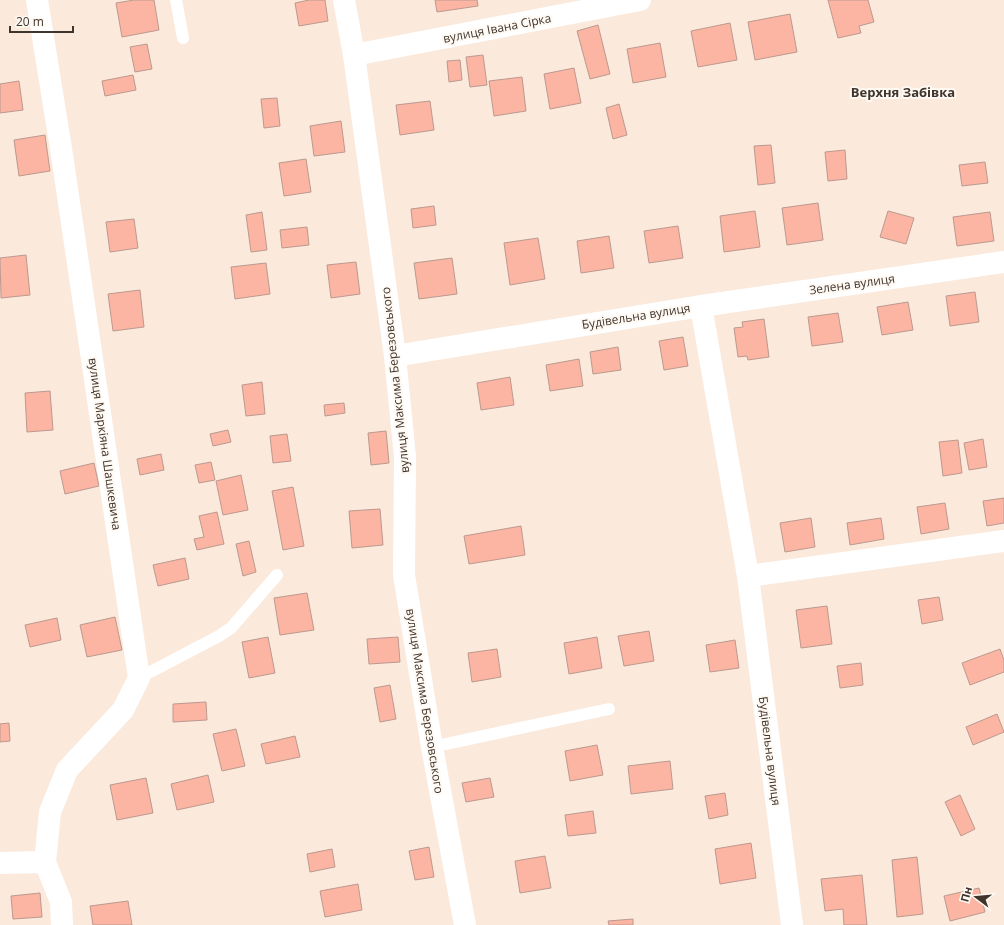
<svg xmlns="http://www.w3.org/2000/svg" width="1004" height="925" viewBox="0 0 1004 925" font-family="'Open Sans',sans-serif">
	<rect width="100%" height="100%" fill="#fbe9dc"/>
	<path fill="#fbb5a2" stroke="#bc998f" d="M134 0H154L159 30 122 37 116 3Z
		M309 0H325L328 21 299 26 295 3Z
		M435 0H477L478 6 437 12Z
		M828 0H868L874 22 859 26 861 33 838 38Z
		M790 14 797 52 755 60 748 22Z
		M730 23 737 60 698 67 691 31Z
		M598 25 610 74 590 79 577 31Z
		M660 43 666 77 633 83 627 49Z
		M147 44 152 69 135 72 130 47Z
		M483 55 487 85 470 87 466 57Z
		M460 60 462 80 449 82 447 61Z
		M574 68 581 103 550 109 544 74Z
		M133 75 136 90 105 96 102 81Z
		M522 77 526 111 494 116 489 81Z
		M19 81 23 110 0 113V84Z
		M277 98 280 126 264 128 261 99Z
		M430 101 434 130 400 135 396 105Z
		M619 104 627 135 613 139 606 108Z
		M341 121 345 152 314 156 310 126Z
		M45 135 50 171 19 176 14 140Z
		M771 145 775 183 758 185 754 146Z
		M845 150 847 179 828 181 825 152Z
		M306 159 311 192 284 196 279 163Z
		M985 162 988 183 962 186 959 165Z
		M818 203 823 240 787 245 782 208Z
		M434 206 436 225 413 228 411 209Z
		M755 211 760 247 724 252 720 216Z
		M888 211 914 218 906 244 880 237Z
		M262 212 267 250 251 252 246 215Z
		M990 212 994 241 957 246 953 217Z
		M134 219 138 248 110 252 106 222Z
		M678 226 683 258 649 263 644 231Z
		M307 227 309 245 282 248 280 230Z
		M609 236 614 268 581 273 577 241Z
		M538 238 545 279 510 285 504 243Z
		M26 255 30 295 1 298 0 258Z
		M452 258 457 294 419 299 414 263Z
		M356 262 360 294 331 298 327 265Z
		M266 263 270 294 235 299 231 267Z
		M140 290 144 327 113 331 108 294Z
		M975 292 979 322 950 326 946 296Z
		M908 302 913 330 882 335 877 307Z
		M838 313 843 342 812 346 808 317Z
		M764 319 769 357 748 360 747 356 738 357 734 328 743 327 742 322Z
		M683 337 688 366 664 370 659 341Z
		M618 347 621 370 593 374 590 352Z
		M579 359 583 386 550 391 546 365Z
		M510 377 514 405 481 410 477 383Z
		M262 382 265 414 246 416 242 385Z
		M50 391 53 430 27 432 25 393Z
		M344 403 345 413 325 416 324 405Z
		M228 430 231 442 213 446 210 434Z
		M386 431 389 463 371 465 368 433Z
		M287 434 291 461 273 463 270 436Z
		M983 439 987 467 969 470 964 443Z
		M958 440 962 473 943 476 939 442Z
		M161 454 164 470 140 475 137 459Z
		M211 462 215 480 199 483 195 465Z
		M94 463 99 486 65 494 60 471Z
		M241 475 248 510 223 515 216 481Z
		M293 487 304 546 283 550 272 491Z
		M1004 498V523L987 526 983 501Z
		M945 503 949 529 921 534 917 507Z
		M380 509 383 545 352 548 349 511Z
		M217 512 224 544 197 550 194 539 204 537 199 516Z
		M811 518 815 547 785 552 780 523Z
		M881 518 884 539 850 545 847 523Z
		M521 526 525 555 469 564 464 536Z
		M249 541 256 572 243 576 236 544Z
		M185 558 189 579 158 586 153 565Z
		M307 593 314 630 280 635 274 598Z
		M939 597 943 620 922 624 918 600Z
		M827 606 832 644 801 648 796 610Z
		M115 617 122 650 87 657 80 625Z
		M57 618 61 640 30 647 25 625Z
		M649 631 654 661 624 666 618 636Z
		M268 637 275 673 249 678 242 642Z
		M398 637 400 662 369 664 367 639Z
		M597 637 602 668 569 674 564 643Z
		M735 640 739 668 710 672 706 645Z
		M497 649 501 677 472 682 468 653Z
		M1000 649 1004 660V672L970 685 962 663Z
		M861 663 863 685 840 688 837 666Z
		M390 685 396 719 380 722 374 688Z
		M206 702 207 720 173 722V704Z
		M997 714 1004 732 973 745 966 727Z
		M9 723 10 741 0 742V724Z
		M236 729 245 766 222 771 213 734Z
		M295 736 300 757 266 764 261 744Z
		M597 745 603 775 570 781 565 751Z
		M670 761 673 789 631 794 628 766Z
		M208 775 214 802 177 810 171 784Z
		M146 778 153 813 117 820 110 785Z
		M490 778 494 797 466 802 462 783Z
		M725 793 728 815 709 819 705 796Z
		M960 795 975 829 961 836 945 802Z
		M593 811 596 833 568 836 565 815Z
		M751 843 756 878 720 884 715 849Z
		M429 847 434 877 415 880 409 851Z
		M332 849 335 867 310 872 307 854Z
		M545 856 551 888 520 893 515 861Z
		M917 857 923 914 897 917 892 860Z
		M862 875 867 925H844L843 909 825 911 821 879Z
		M358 884 362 910 325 917 320 891Z
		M979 888 985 912 950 921 944 896Z
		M40 893 42 917 13 919 11 896Z
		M128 901 132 925H93L90 906Z
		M633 919V925H609L608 921Z"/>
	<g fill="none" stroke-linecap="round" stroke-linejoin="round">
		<path stroke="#fff" stroke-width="12" d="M176 0 183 38
			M139 678 219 636 231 628 277 575
			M432 747 609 709"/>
		<path stroke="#fff" stroke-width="22" d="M37 0 62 155 139 678 123 710 67 770 50 812 45 862
			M344 0 354 55 395 356 405 457 404 575 432 747 465 925
			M354 55 640 0
			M701 306 1004 262
			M395 356 701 306 748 576 792 925
			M748 576 1004 541
			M0 863 45 862 61 902 62 925"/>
	</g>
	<g text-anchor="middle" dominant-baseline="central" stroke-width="4" stroke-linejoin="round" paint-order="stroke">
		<g font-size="12" fill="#40352c" stroke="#fff9f4">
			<text transform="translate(497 28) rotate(-11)">вулиця Івана Сірка</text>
			<text transform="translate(852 284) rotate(-8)">Зелена вулиця</text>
			<text transform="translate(636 316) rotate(-9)">Будівельна вулиця</text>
			<text transform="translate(395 380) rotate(-96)">вулиця Максима Березовського</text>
			<text transform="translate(105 444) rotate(82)">вулиця Маркіяна Шашкевича</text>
			<text transform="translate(425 701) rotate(81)">вулиця Максима Березовського</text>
			<text transform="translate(770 751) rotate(83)">Будівельна вулиця</text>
		</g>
		<g font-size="13" font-weight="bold" fill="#40352c" stroke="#fff9f4">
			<text x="903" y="92">Верхня Забівка</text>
		</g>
	</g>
	<g transform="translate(976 897) rotate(286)" stroke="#fff9f4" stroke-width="3" paint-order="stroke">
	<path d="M0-3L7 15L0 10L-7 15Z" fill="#40352c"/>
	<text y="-6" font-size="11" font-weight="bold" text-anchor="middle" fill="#40352c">Пн</text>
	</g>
	<path d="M10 26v6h63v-6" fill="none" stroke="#40352c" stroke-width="2"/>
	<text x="16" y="26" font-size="12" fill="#40352c" stroke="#fff9f4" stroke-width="3" paint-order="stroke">20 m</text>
</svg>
